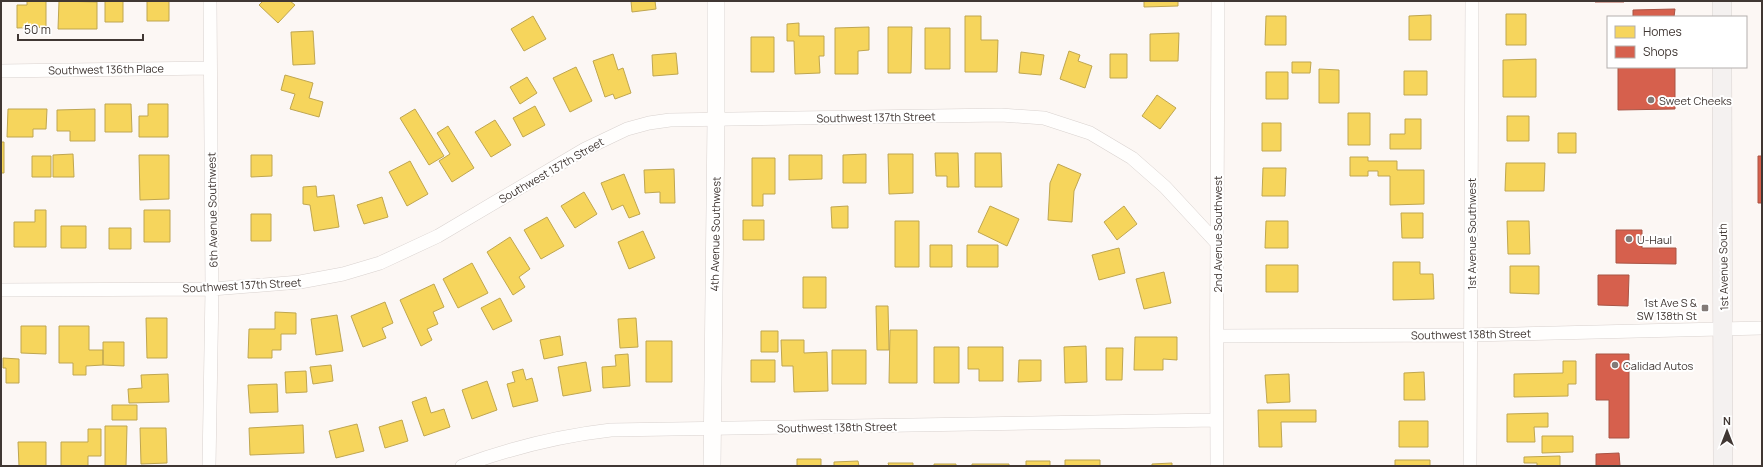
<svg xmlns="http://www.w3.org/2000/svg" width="1763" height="467" viewBox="0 0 1763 467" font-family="Manrope,sans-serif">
	<rect width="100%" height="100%" fill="#fcf7f4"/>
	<path fill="#f6d55c" stroke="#bfa650" d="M27 1H46V27L17 28V5H27Z
		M59 1 97 2V29H58Z
		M105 1H123V22H105Z
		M147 1H169V21H147Z
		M263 1H290L295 5 278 23 259 5Z
		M631 1H655L656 9 632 12Z
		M1144 1H1178V6L1144 7Z
		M1506 14H1526V45H1506Z
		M1431 15V40H1409V16Z
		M533 16 546 39 524 51 511 29Z
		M965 16H981V40H998L997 72H965Z
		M1266 16H1286V45H1265Z
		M799 23V36H824V56H819L820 73 795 74 794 41H787V24Z
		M869 27V50L858 51V74H835V28Z
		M888 27H912L911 73H888Z
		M925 28H950V69H925Z
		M313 31 315 64 293 65 291 32Z
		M1179 33 1178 61H1150V34Z
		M751 37H774V72H751Z
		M1069 51 1080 55 1078 61 1092 66 1085 88 1060 79Z
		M1021 52 1044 55 1041 75 1019 73Z
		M676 53 678 74 653 76 652 55Z
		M613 54 618 70 623 68 631 93 615 99 613 94 605 97 593 61Z
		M1110 54H1127V78H1110Z
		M1536 59V97H1503V60Z
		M1292 62H1311L1310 73H1292Z
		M576 67 592 101 570 112 553 78Z
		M1319 69 1339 70V103H1319Z
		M1404 71H1427V95H1404Z
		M1266 72H1288V99H1266Z
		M285 75 313 83 309 98 323 102 319 117 290 109 295 94 281 90Z
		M527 77 537 93 520 104 510 87Z
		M1157 95 1176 108 1160 129 1142 116Z
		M105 104H131L132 132H105Z
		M148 104H168V137H139V116H148Z
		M535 106 545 125 523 137 513 118Z
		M8 109H47L46 129H33V137H7Z
		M95 109V141H70V131H57V110Z
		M415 109 444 156 429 165 400 118Z
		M1348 113H1370V145H1348Z
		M1507 116H1529V141H1507Z
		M1405 119H1421V149H1390V134H1405Z
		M495 120 511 145 491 157 475 132Z
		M1262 123H1281V151H1262Z
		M448 126 474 168 452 182 439 161 450 154 437 133Z
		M1558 133H1576V153H1558Z
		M1 142H4V173H1Z
		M935 153H958L959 187H947V176H936Z
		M975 153H1001L1002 187H975Z
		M73 154 74 177H53V155Z
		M866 154V183H843V155Z
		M888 154H913V193L889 194Z
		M139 155H169V199L140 200Z
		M251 155H272V176L251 177Z
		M789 155H822V179L789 180Z
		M32 156H51V177H32Z
		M1350 157H1368V161H1397V170H1424V204L1390 205V176H1378V171H1368V176H1350Z
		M752 158H775V194H763V206H752Z
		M410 161 428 194 407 206 389 172Z
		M1506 163H1545L1544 191H1505Z
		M1058 164 1081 174 1074 191 1072 222 1048 220 1050 183Z
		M1263 168H1286L1285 196H1262Z
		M674 169 675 203H660V192L645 193 644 170Z
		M624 174 640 214 629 218 623 205 612 210 601 183Z
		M316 186 317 197 334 195 339 227 314 231 310 205 303 204V187Z
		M584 192 597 214 575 228 561 206Z
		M382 197 388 217 364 224 357 205Z
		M848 206V228H832L831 207Z
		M990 206 1019 219 1007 246 978 232Z
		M1124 206 1137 224 1117 240 1104 222Z
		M35 210H46V247H14V222H35Z
		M144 210H170V242H144Z
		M1401 213H1423V238H1402Z
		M251 214H271V241H251Z
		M547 217 564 246 541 259 524 230Z
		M743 220H764V240H743Z
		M895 221H919V267H895Z
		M1266 221H1288V248H1265Z
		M1507 221H1529L1530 254H1508Z
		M61 226H86V248H61Z
		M109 228H131V249H109Z
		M643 231 655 258 629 269 618 242Z
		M510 237 530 269 519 277 525 287 513 295 487 252Z
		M930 245H952V267H930Z
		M967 245H998V267H967Z
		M1119 248 1125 273 1099 280 1092 255Z
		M1393 262H1420V274H1433L1434 299 1393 300Z
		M472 263 488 293 458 308 443 279Z
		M1266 265H1298V292H1266Z
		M1510 266H1539V294L1510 293Z
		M1164 272 1171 303 1144 309 1136 279Z
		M803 277H826V308H803Z
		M434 284 444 307 433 312 438 324 427 329 432 340 421 346 400 300Z
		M500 298 512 321 493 330 481 308Z
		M385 302 393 323 382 328 386 338 363 347 351 316Z
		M876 306H888L889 350H877Z
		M275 312 296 313V334H281V350H272V358H248L249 329H275Z
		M337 315 343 351 316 355 311 319Z
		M146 318H167V358H147Z
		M636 318 638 347 620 348 618 319Z
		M21 326H46V354L21 353Z
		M59 326H89V350H103V365L86 366V375H73V363H59Z
		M890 330H917V383H889Z
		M761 331H778V352H761Z
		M560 336 563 355 544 359 540 340Z
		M1135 337H1177V360L1163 359V370H1134Z
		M781 340H804V353L827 352 828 391 794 392 793 366H782Z
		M646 341H672V382H646Z
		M103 342H124V366L103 365Z
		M1086 346 1087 382 1065 383 1064 347Z
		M934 347H959V383H934Z
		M968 347H1003V381H979V369H968Z
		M1106 348H1123L1122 380H1106Z
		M832 350H866V384H832Z
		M628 354 630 386 603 388 602 367 616 366 615 355Z
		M3 358 19 359V383H6V368H3Z
		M751 360H775V382H751Z
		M1019 360H1041V381L1018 382Z
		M1563 361H1576V384H1568V396L1514 397V374L1563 373Z
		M586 362 591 391 563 396 558 367Z
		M331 365 333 381 313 384 310 367Z
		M523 369 526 380 532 378 538 401 513 407 507 384 515 382 512 372Z
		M306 371 307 392 286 393 285 372Z
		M1424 372 1425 400H1404V373Z
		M168 374 169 402 129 403 128 389 142 388 141 375Z
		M1289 374 1290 402 1267 403 1265 375Z
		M487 381 497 410 472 419 462 390Z
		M277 384 278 412 250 413 248 385Z
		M426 397 431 413 444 409 450 427 424 436 412 402Z
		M112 405H137V420H112Z
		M1258 410H1316V422H1281L1282 447H1259Z
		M1548 413V427H1534L1535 442H1507V414Z
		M402 420 408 441 385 448 379 427Z
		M1399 421H1428V447H1399Z
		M357 424 364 451 336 458 329 431Z
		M303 425 304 453 250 455 249 428Z
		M105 426H127L126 466H105Z
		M140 428H166L167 463 141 464Z
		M88 429H101V456H88V466H61V442H88Z
		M1542 436H1573V452L1542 453Z
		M18 442H46V466H19Z
		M1560 456V466H1537V463H1524V457Z
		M797 459H821V466H797Z
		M1065 460H1100V466H1065Z
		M1395 460H1430V466H1395Z
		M858 461 859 466H834V462Z
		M1026 461H1050V466H1026Z
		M888 463H913V466H889Z
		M1172 463V466H1152V464Z
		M934 464H956V466H934Z
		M972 464H1009V466H972Z"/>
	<path fill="#d6604d" stroke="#a95445" d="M1595 1H1624V2H1595Z
		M1675 9 1674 17H1633V10Z
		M1618 67H1675V109L1618 110Z
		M1758 156H1762V203H1758Z
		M1616 230H1642V248H1676V264L1616 263Z
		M1598 275H1629L1628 306 1598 305Z
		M1596 354H1629V438H1609V400H1596Z
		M1619 453 1620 466H1596V454Z"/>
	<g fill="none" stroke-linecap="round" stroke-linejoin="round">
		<defs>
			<path id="minor" d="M1 71 210 68
				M1 290 212 289 300 282 343 274 380 263 438 236 585 149 627 129 649 123 670 120 1001 115 1044 118 1090 133 1132 158 1165 187 1216 242
				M1218 336 1470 335 1762 328
				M209 466 212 289 210 1
				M462 466C511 448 558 436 611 430L1217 420
				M1217 466C1216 311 1217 156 1218 1
				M1470 466 1472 1"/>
			<path id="tertiary" d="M712 466 716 120V1"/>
			<path id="secondary" d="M1722 1V17
				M1722 67 1723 466"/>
		</defs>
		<use href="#minor" stroke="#d9d2cf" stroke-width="14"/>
		<use href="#tertiary" stroke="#d9d2cf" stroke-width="18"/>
		<use href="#secondary" stroke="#d9d2cf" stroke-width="20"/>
		<use href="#minor" stroke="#fffefd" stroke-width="13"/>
		<use href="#tertiary" stroke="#fffefd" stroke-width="17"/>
		<use href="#secondary" stroke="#f4f1f0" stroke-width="19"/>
	</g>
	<g fill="#827a77" stroke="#fff" stroke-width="1.5">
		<circle cx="1651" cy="100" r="4"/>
		<circle cx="1629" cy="239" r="4"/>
		<rect x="1701" y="304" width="8" height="8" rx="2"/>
		<circle cx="1615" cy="365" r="4"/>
	</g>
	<g text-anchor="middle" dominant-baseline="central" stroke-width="4" stroke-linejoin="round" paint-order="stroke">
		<g font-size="11" fill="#403733" stroke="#fff">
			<text transform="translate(106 69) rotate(-1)">Southwest 136th Place</text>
			<text transform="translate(876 117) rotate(-1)">Southwest 137th Street</text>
			<text transform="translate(551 170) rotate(-30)">Southwest 137th Street</text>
			<text transform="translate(212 210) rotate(-91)">6th Avenue Southwest</text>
			<text transform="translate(715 234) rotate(-89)">4th Avenue Southwest</text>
			<text transform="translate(1217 234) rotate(-90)">2nd Avenue Southwest</text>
			<text transform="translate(1471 234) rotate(-90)">1st Avenue Southwest</text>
			<text transform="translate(1723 267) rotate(-91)">1st Avenue South</text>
			<text transform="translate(242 285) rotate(-3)">Southwest 137th Street</text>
			<text transform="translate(1471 334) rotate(-1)">Southwest 138th Street</text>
			<text transform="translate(837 427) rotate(-1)">Southwest 138th Street</text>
		</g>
		<g font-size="11" fill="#403733" stroke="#fff" text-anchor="start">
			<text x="1659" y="100">Sweet Cheeks</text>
			<text x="1637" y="239">U-Haul</text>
			<text x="1697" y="302" text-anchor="end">1st Ave S &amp;<tspan x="1697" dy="13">SW 138th St</tspan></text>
			<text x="1623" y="365">Calidad Autos</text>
		</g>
	</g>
	<rect width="1763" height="467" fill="none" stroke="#403733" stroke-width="4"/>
	<rect x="1607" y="16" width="140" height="52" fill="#ffffff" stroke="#b3afad"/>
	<rect x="1615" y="26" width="20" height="12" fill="#f6d55c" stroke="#b3afad"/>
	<text x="1643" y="36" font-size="12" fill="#403733">Homes</text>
	<rect x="1615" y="46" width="20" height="12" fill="#d6604d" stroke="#b3afad"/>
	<text x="1643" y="56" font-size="12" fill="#403733">Shops</text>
	<g transform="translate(1727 431)" stroke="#ffffff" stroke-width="3" paint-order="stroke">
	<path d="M0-3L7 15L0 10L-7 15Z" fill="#403733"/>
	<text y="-6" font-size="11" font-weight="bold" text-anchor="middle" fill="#403733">N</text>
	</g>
	<path d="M18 34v6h125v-6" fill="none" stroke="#403733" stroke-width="2"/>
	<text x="24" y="34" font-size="12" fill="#403733" stroke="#ffffff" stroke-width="3" paint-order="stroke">50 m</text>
</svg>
